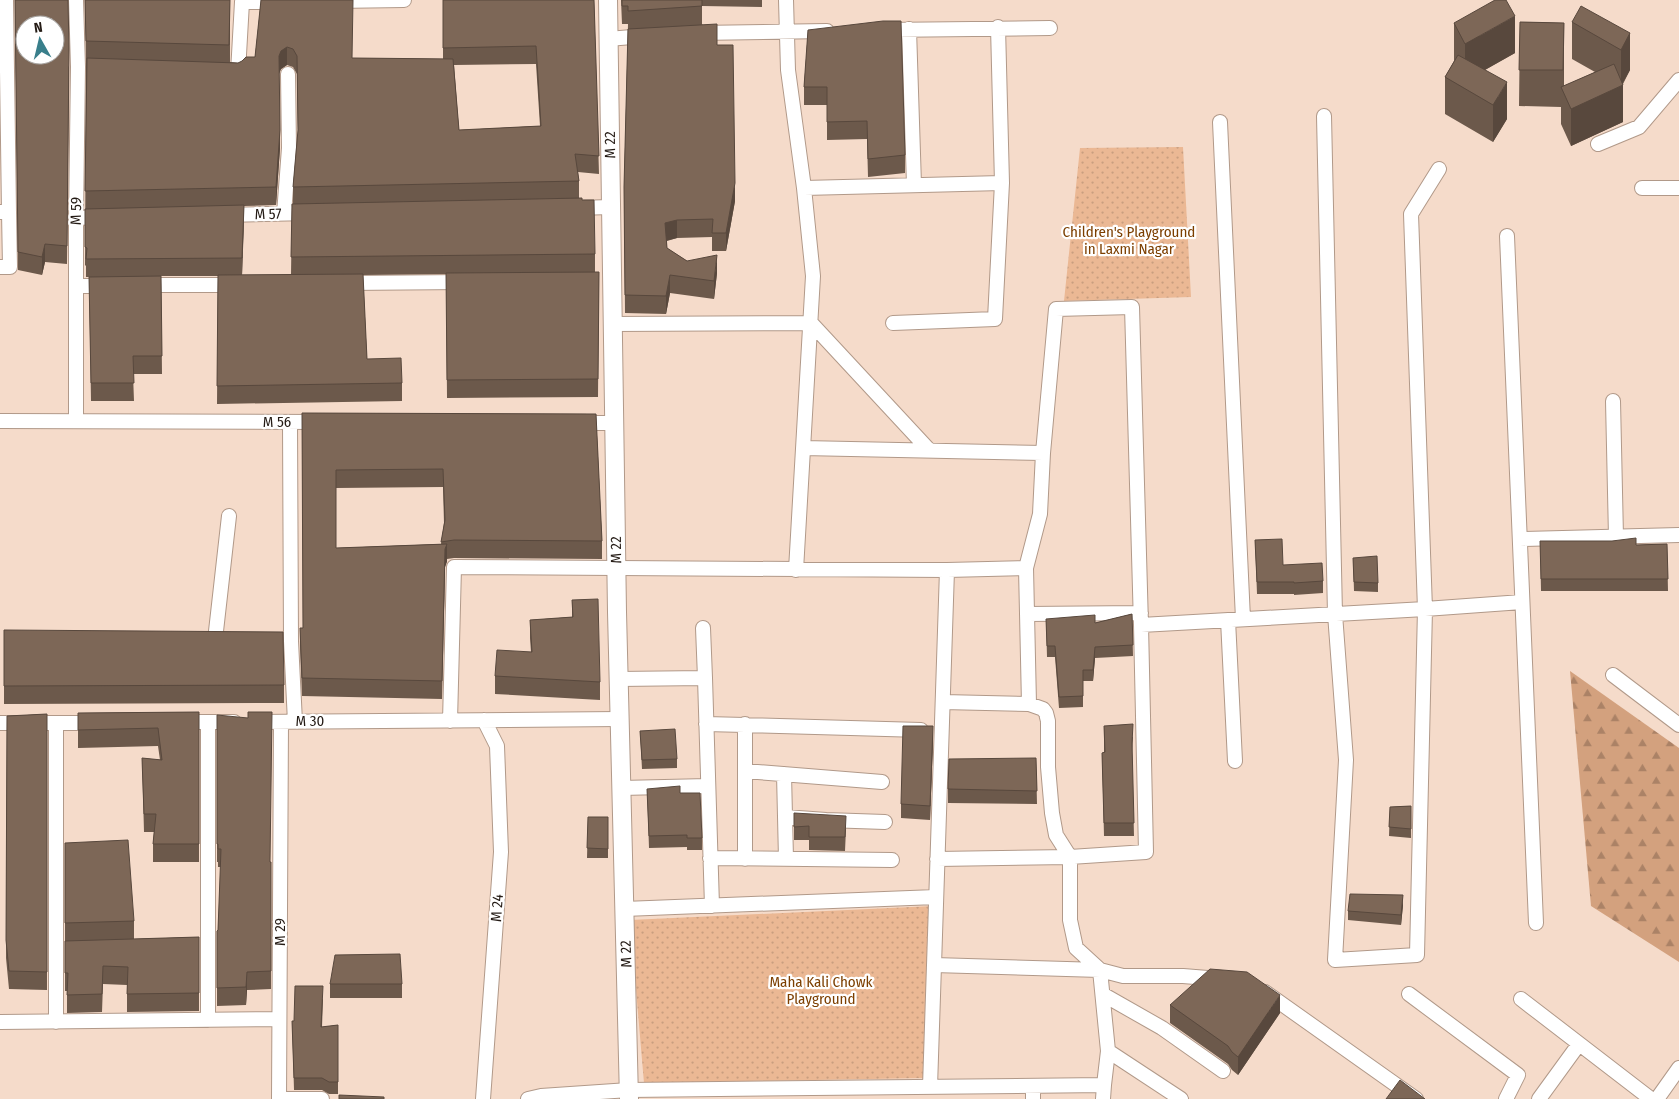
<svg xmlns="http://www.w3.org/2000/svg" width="1679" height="1099" viewBox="0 0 1679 1099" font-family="'Fira Sans Condensed',sans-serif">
	<defs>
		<pattern id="forest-firs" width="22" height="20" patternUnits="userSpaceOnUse" patternTransform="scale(1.25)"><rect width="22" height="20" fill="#d3a17e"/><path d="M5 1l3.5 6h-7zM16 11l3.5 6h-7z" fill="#ab8266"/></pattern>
		<pattern id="park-dots" width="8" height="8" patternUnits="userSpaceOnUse" patternTransform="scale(1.25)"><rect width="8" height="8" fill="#ebb894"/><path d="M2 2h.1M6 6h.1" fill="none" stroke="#c99e7f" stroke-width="1.8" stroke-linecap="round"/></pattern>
	</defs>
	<rect width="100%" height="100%" fill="#f5dbca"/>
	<path fill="url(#forest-firs)" d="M1570 671 1679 748V962L1591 906Z"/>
	<path fill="url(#park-dots)" d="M1183 147 1191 297 1064 301 1080 148Z
		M933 906 925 1078 644 1083 630 920Z"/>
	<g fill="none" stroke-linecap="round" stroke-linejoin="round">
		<defs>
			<path id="minor" d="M786 0 788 70 804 188 813 276 796 570
				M335 1 404 0
				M909 29 914 185
				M883 30 1050 28
				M698 33 827 31
				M608 39 644 36
				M231 72H238L242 2H279
				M1324 116 1335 614 1346 760 1335 960 1417 955 1425 609 1411 214 1439 169
				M1220 122 1243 619
				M1598 144 1639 127 1679 80
				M804 188 1002 183 998 27
				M1642 188H1679
				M576 208 611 207
				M0 212H9L6 0
				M284 214 289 148 288 74
				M227 215 310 213
				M76 218 103 217
				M1507 236 1536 923
				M0 267H10L9 212
				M346 283 465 282
				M144 285H235
				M76 286H107
				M893 323 995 319 1002 183
				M612 324 811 323 929 450
				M1613 401 1616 537
				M0 421 319 422
				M76 421V218L78 67 76 0
				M290 422 291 641 295 722
				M578 423H614
				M803 448 1043 453
				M1520 539 1679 535
				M947 570 1026 568
				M1027 614 1141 613
				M1228 620 1235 761
				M703 628 705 678
				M215 640 229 516
				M1613 675 1679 725
				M618 679 705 678 712 906
				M943 702 1029 704 1043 709 1046 713 1048 721V767L1052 813 1056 835 1070 857
				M1029 704 1026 568 1040 514 1043 453 1056 309 1132 307 1141 625
				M450 721 454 567 947 570 930 1087
				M180 722H234
				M208 722V1020
				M255 722 620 719
				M281 722 279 1099H322
				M0 723H96
				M56 723V1022
				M706 724 921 730
				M745 724V859
				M745 771 882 782
				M784 774 786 859
				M621 788 708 786
				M785 817 826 820 885 822
				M710 858 892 860
				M937 859 1070 857
				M624 909 936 897
				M934 965 1100 970
				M1100 970 1076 948 1070 920V857L1146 852 1141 625 1425 609 1522 602
				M1265 992 1416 1099
				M1409 994 1518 1075 1506 1099
				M1104 995 1162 1028 1223 1071
				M1521 999 1651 1099
				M0 1022 279 1019
				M1108 1051 1181 1099
				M1104 1085 1108 1051 1100 970 1123 976H1183L1220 979
				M1033 1086V1099
				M483 1099 501 852 497 746 484 720
				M528 1099 541 1096 629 1090 1104 1085 1103 1099
				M1539 1099 1579 1044
				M1657 1099 1679 1068"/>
			<path id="tertiary" d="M608 0 617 612 629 1099"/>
		</defs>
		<use href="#minor" stroke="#b19989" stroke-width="16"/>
		<use href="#tertiary" stroke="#b19989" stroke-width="20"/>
		<use href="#minor" stroke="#fff" stroke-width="14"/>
		<use href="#tertiary" stroke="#fff" stroke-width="18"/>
	</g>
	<path fill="#6c594b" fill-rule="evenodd" d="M15 0 69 67 67 264 45 262 42 275 18 270Z
		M85 0H230V62L238 63 255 57 261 0 352 58 443 59V0H594L599 174 578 172 579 181V198L595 254V272H599L598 397 447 398 446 274 363 275 367 359 402 383V401L217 404 218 276H161L162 374H133L134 401H91L89 277H86V266L85 265 86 59ZM536 64 540 126 459 130 454 65ZM287 65 293 67 297 74 298 133 293 187V204H292L291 275H242L244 206 276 205 280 148 279 73 281 69Z
		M621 0H762V7L702 6V24L717 45 735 201 726 251H712V237L677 238 667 241V248L687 261 717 273 714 299 670 293 666 314 625 313 624 187 628 24H622Z
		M1520 22 1564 23V86L1595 72 1572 59V22L1630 33V70L1623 84V122L1571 146 1561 124V107L1519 106Z
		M1454 23 1515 53 1485 70 1507 119 1493 142 1445 114V77L1454 61Z
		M808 30 905 155V173L868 177 867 139 827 140V105H804V87Z
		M302 413 596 414 602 541V559L454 558 447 559 445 567 442 699 302 696 300 646V628H303ZM443 487 444 523 441 544 336 548V488Z
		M1255 540 1283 565 1323 581V593L1294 595V594H1257Z
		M1540 541 1636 545 1667 544 1668 591H1541Z
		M1353 558 1378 583V592L1354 591Z
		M572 600 600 682V700L495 694V676L531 652 530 638V620L572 617Z
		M1132 614 1133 656 1095 658 1093 681H1083V707L1059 708 1055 657H1047L1046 619 1095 623Z
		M4 630 284 685V703L4 704Z
		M199 712V862H153V844L154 832H144L142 758 160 760 158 746 78 748V713Z
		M47 714V990L9 989 6 958 7 716Z
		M217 715 270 862H271V989L247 990 246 1005 217 1006V931L218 930 221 867H218V862H217Z
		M1104 726 1133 737 1132 752 1134 836H1104L1102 753 1104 752Z
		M640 731 677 759V768L642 769Z
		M933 740 930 820 901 818V804Z
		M1036 758 1037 804 948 803V789Z
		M647 789 680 793 702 838V850H687V847L649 848Z
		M1411 806V838L1389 836 1390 807Z
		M794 813 846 829 845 851 809 850V840H794Z
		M588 817H608V858H587Z
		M65 843 134 921V939L199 937V1011L127 1012V985L103 984 102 1012 67 1013V991H65Z
		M1403 905 1401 925 1348 920V911Z
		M330 984H402V998H330Z
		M323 999 322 1027 338 1025V1094H329L322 1090H294L292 1021H294Z
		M1170 1005 1280 1013 1238 1075 1232 1070 1228 1064 1170 1023Z"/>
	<path fill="#58483d" d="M1515 16V53L1465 81V44Z
		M1564 23 1563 92V70Z
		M1630 33V70L1621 86 1623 85V122L1571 146V109L1621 86V50Z
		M287 47V65L281 69 279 74V56L281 51Z
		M1507 82V119L1493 142V105Z
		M280 130V148L276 205V187Z
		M735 183V201L726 251V233Z
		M244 205V223L242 276V258Z
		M677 220V238L665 241V223Z
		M45 244V262L42 275V257Z
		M717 255V273L714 299V281Z
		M670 275V293L666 314V296Z
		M447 544V562L445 567 442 699 445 549Z
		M1095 647V658L1093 681V670Z
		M933 726V740L930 820V806Z
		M1403 895V905L1401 925V915Z
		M247 972V990L246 1005V987Z
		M1280 995V1013L1238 1075V1057Z"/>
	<path fill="#7d6757" stroke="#58483d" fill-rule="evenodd" d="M15 0H68L69 49 67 246 45 244 42 257 18 252ZM25 25H55V55H25Z
		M85 0H230L229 45 86 41Z
		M261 0H353L352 58 453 59 459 130 541 126 536 46 443 48V0H594L599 156 575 154 579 181 293 187 298 130 297 56 293 49 287 47 281 51 279 56 280 130 276 187 85 191 87 58 238 63 242 61 246 57H255Z
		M622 0H702V6L628 11V6H622Z
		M1495 0H1506L1515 16 1465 44 1454 23Z
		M1581 6 1630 33 1621 50 1572 22Z
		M883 21H901L905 155 868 159 867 121 827 122V87H804L808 30Z
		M1520 22 1564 23 1563 70H1519Z
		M717 24V45H733L735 183 726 233H712L713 219 677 220 665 223 667 248 687 261 717 255 714 281 670 275 666 296 625 295 624 187 628 29Z
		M1458 55 1507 82 1493 105 1445 77Z
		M1614 64 1623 85 1571 109 1561 87Z
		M582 198V200H594L595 254 291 257 292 204Z
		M244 205 242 258 86 259 87 248 85 247V209Z
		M599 272 598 379 447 380 446 273Z
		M363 274 367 359 401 358 402 383 217 386 218 275Z
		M161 276 162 356H133L134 383H91L89 277Z
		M302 413 596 414 602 541 454 540 441 542 445 520 443 469 336 470V548L447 544 445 549 442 681 302 678 300 628H303Z
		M1636 538V545L1667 544 1668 579H1541L1540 541H1612Z
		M1282 539 1283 565 1322 563 1323 581 1294 583V582H1257L1255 540Z
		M1377 556 1378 583 1354 582 1353 558Z
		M598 599 600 682 495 676 497 650 532 652 530 620 573 617 572 600Z
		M1132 614 1133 645 1095 647 1093 670H1083V696L1059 697 1055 646H1047L1046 619 1095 615V623Z
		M4 630 283 632 284 685 4 686Z
		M199 712V844H153L156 814H144L142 758 162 760 158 728 78 730V713Z
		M248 712H272L270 862H271V971L247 972 246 987 217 988V931L218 930 221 849H218V844H217V715L248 718Z
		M47 714V972L9 971 6 940 7 716Z
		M1133 724 1132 743 1134 823H1104L1102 753 1105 752 1104 726Z
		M903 726H933L930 806 901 804Z
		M675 729 677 759 642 760 640 731Z
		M1036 758 1037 791 948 789 949 759Z
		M680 786V793H700L702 838H687V835L649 836 647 789Z
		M1411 806V829L1389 827 1390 807Z
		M794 813 846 816 845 837H809V826L794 827Z
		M588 817H608V849L587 848Z
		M128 840 134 921 65 923V843Z
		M1350 894 1403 895 1401 915 1348 911Z
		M199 937V993L127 994 128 967 103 966 102 994 67 995 68 973H65V941Z
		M400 954 402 984H330L335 955Z
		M1210 969 1247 972 1280 995 1238 1057 1232 1052 1228 1046 1170 1005Z
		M295 986H323L321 1027 338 1025V1082H329L322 1078H294L292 1021H294Z
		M1400 1080 1425 1099H1386Z
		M339 1095 384 1097V1099H339Z"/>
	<g text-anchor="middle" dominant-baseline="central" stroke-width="4.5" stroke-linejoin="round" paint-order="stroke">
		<g font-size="15" fill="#241b15" stroke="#fff">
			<text transform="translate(610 145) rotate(-91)">M 22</text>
			<text transform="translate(76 211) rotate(-89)">M 59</text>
			<text transform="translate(268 214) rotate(-1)">M 57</text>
			<text x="277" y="422">M 56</text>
			<text transform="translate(616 550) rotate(-91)">M 22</text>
			<text x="310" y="721">M 30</text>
			<text transform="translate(497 908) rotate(-86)">M 24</text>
			<text transform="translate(280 932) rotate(-90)">M 29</text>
			<text transform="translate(626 954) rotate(-92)">M 22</text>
		</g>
		<g font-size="15" fill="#7c3f00" stroke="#fff">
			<text x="1129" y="232">Children's Playground<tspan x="1129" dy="17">in Laxmi Nagar</tspan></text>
			<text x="821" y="982">Maha Kali Chowk<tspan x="821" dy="17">Playground</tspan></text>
		</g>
	</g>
	<g transform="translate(40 40) rotate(352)"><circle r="24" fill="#ffffff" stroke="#a7a4a1"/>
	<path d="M0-4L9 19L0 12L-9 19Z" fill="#397f8b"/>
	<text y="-8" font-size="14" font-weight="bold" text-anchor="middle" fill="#241b15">N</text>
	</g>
</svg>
